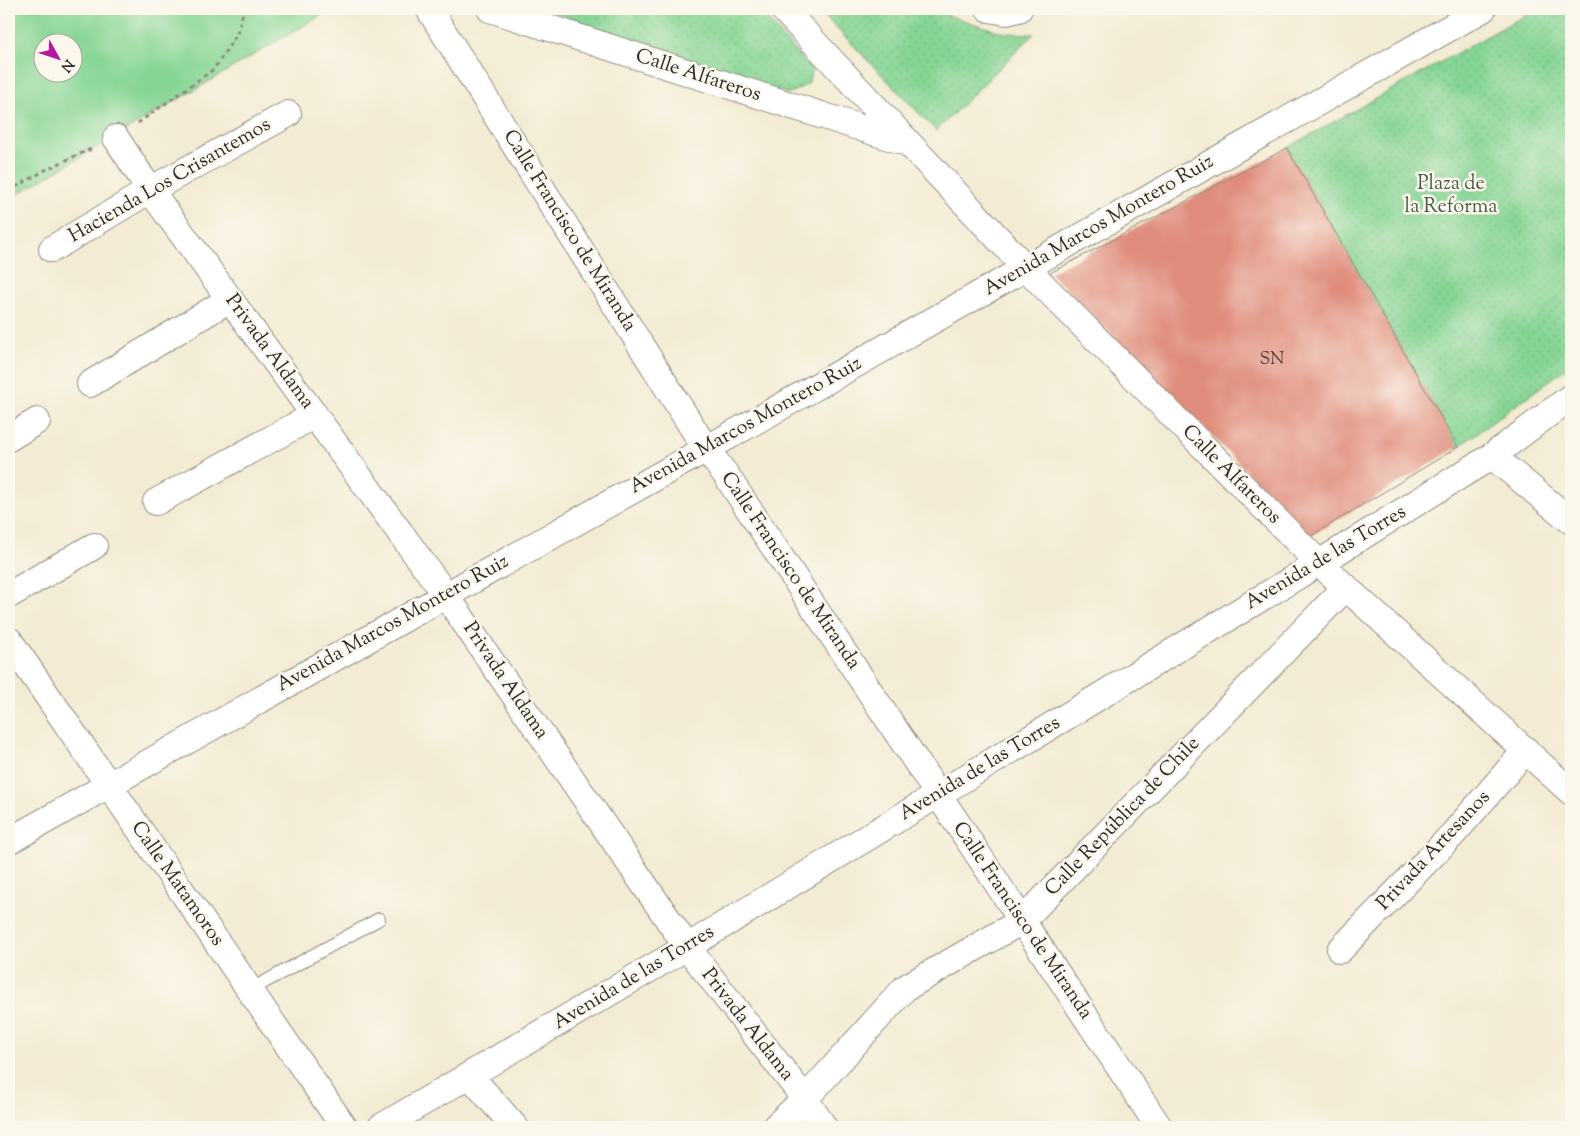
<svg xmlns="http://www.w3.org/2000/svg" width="1580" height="1136" viewBox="0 0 1580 1136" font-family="'Sorts Mill Goudy',serif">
	<defs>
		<pattern id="park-dots" width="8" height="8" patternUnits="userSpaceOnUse" patternTransform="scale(1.25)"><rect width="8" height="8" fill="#86d594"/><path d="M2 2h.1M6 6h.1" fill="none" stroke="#74b780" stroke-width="1.8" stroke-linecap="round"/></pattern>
	</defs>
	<rect width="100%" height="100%" fill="#fbf7ec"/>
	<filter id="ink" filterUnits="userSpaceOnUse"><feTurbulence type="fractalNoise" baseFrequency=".02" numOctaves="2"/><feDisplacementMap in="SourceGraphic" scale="10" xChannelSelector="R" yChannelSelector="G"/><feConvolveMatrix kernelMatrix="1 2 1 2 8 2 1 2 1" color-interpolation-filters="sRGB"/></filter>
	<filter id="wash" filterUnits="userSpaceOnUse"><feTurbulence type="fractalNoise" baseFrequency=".0096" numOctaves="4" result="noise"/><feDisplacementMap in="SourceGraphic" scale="20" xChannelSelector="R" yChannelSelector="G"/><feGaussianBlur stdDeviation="1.12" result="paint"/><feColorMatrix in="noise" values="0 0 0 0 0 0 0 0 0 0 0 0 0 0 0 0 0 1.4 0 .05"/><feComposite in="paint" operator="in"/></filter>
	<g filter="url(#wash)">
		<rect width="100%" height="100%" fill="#f3ebd3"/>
		<path fill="#86d594" stroke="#588060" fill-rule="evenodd" d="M9 9H332L9 199ZM42 42H72V72H42Z"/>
		<path fill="url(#park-dots)" stroke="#588060" d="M545 9H759L812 70 808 84 788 94Z
			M818 9H928L1004 33 1034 34 936 131Z
			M1536 9H1563L1571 18V365L1458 447 1287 148Z"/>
		<g id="blocks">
			<path fill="#e08c7b" d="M1287 148 1458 447 1311 536 1050 273Z"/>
		</g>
	</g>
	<g filter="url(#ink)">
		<use href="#blocks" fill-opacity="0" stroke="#8f8b7f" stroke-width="1"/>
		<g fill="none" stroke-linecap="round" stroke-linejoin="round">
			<defs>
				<path id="service" d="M250 990 379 919"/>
				<path id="minor" d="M429 9 706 449 726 475 1159 1127
					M490 9 905 142
					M783 9 1025 267 1319 563 1571 792
					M989 9 1007 12 1019 9
					M116 138 150 190 445 594 687 947 805 1099 824 1127
					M52 249 150 190 288 114
					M90 384 230 299
					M9 438 37 421
					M1492 456 1571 521
					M156 502 315 415
					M9 595 94 546
					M9 640 344 1127
					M9 841 706 449 1483 9
					M1340 950 1454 833 1526 750
					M470 1076 515 1127
					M381 1127 687 947 1319 563 1492 456 1571 397
					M775 1127 805 1099 905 988 1022 921 1346 587"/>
			</defs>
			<use href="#service" stroke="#8f8b7f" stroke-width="14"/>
			<use href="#minor" stroke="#8f8b7f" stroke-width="28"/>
			<path stroke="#8f8b7f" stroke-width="3" stroke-dasharray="4 4" stroke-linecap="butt" d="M138 123 214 69 237 34 244 9
				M9 191 49 168 93 148"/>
			<use href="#service" stroke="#fff" stroke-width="12"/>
			<use href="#minor" stroke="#fff" stroke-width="26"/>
		</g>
	</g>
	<g text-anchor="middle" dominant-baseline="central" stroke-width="5" stroke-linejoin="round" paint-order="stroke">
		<g font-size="18" fill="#58433f">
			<text x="1272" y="360">SN</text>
		</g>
		<g font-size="20" fill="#2b2b2b" stroke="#fbf7ec">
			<text transform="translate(698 76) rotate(18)">Calle Alfareros</text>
			<text transform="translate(170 181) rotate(-30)">Hacienda Los Crisantemos</text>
			<text transform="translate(1099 226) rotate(-30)">Avenida Marcos Montero Ruiz</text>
			<text transform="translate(569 231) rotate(58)">Calle Francisco de Miranda</text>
			<text transform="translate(269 352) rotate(54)">Privada Aldama</text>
			<text transform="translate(746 426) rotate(-29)">Avenida Marcos Montero Ruiz</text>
			<text transform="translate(1231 475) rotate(45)">Calle Alfareros</text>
			<text transform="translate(1326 558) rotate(-31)">Avenida de las Torres</text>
			<text transform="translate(790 571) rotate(56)">Calle Francisco de Miranda</text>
			<text transform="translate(393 624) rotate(-29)">Avenida Marcos Montero Ruiz</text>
			<text transform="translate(505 681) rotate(56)">Privada Aldama</text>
			<text transform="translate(980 769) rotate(-31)">Avenida de las Torres</text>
			<text transform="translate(1123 817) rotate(-46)">Calle República de Chile</text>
			<text transform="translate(1434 851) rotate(-47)">Privada Artesanos</text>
			<text transform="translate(177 884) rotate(55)">Calle Matamoros</text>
			<text transform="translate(1022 921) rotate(56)">Calle Francisco de Miranda</text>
			<text transform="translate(634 978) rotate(-31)">Avenida de las Torres</text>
			<text transform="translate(747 1025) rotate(52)">Privada Aldama</text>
		</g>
		<g font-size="20" fill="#465e4a" stroke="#fbf7ec">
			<text x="1451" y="184">Plaza de<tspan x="1451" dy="23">la Reforma</tspan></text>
		</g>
	</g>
	<rect width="1580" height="1136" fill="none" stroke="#fbf7ec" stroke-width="30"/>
	<g transform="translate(58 58) rotate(130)"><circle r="24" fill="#fbf7ec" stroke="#a8a59f"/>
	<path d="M0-4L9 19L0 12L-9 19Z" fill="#b5179e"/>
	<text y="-8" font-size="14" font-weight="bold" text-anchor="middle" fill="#2b2b2b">N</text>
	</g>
</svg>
